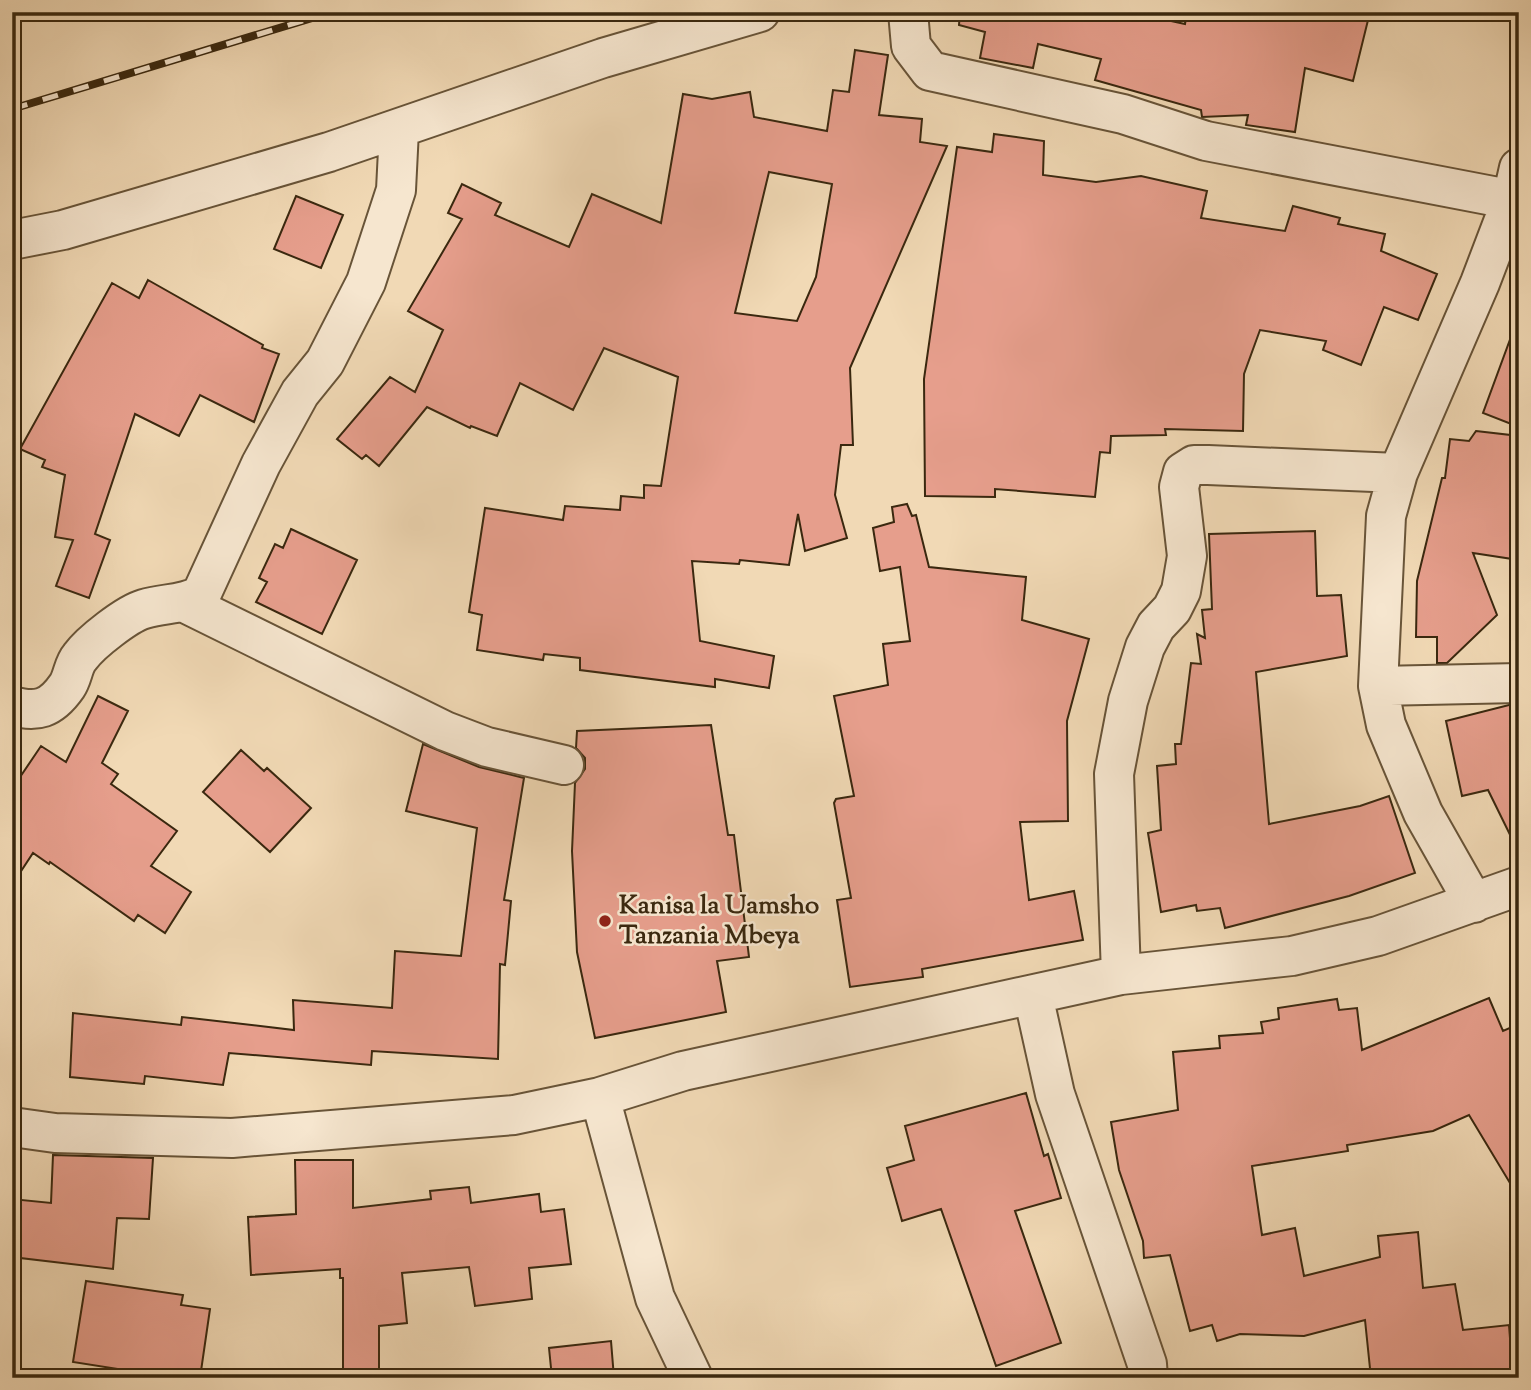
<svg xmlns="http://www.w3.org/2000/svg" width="1531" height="1390" viewBox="0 0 1531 1390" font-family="'Sorts Mill Goudy',serif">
	<rect width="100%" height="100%" fill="#f1d9b5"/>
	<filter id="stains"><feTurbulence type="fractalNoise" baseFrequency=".00286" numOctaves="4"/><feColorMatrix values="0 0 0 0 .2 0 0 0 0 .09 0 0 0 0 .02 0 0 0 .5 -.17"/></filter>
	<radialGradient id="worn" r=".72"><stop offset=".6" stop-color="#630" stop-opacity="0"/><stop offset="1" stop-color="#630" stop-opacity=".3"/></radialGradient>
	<path fill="#e69e8c" stroke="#3a280f" stroke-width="2" fill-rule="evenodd" d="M960 12H1130L1185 24 1187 12H1370L1353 81 1305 68 1295 132 1246 125 1248 115 1202 117 1201 110 1095 80 1101 59 1038 44 1033 68 980 58 985 32 959 25Z
		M855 50 888 55 879 115 922 119 920 142 947 146 850 368 853 445H841L835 495 847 538 805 551 798 514 789 565 740 560 739 564 692 561 700 641 774 656 769 688 715 679V687L580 670V658L544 654 543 660 477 650 482 615 469 612 485 508 563 520 565 506 620 510 621 496 644 498V485L661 486 678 377 604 348 573 410 520 383 497 436 471 426 470 428 427 407 379 466 366 455 362 459 337 439 390 377 415 392 443 330 408 311 462 219 448 213 462 184 501 203 495 215 569 247 592 194 661 223 683 94 712 99 750 92 754 117 827 131 833 90 849 92ZM769 172 832 184 816 277 797 321 735 313Z
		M994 134 1044 141 1043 175 1096 182 1141 176 1207 191 1201 218 1285 231 1293 206 1340 218 1338 224 1385 234 1381 251 1437 274 1418 320 1384 307 1361 365 1323 350 1326 341 1260 330 1244 374 1243 431 1165 429 1166 435 1111 436 1110 453 1100 452 1095 497 995 489V497L925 496 924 379 957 147 992 152Z
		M296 196 343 215 321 268 274 249Z
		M148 280 263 345 262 348 279 354 254 422 200 395 179 436 135 414 95 534 110 540 89 598 56 586 73 540 55 537 65 475 42 467 45 460 20 449 112 283 139 298Z
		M1515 326H1519V427L1483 413Z
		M1476 431 1519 436V560L1473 553 1497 615 1447 663H1437V637H1416L1417 581 1442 478H1445L1450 439 1469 441Z
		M907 504 912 516 916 515 929 567 1026 577 1022 620 1089 639 1067 721 1068 821 1020 822 1029 900 1074 891 1083 940 922 969 923 977 850 987 837 900 851 898 834 803 836 799 854 796 834 696 888 685 883 644 910 641 900 567 880 571 873 528 894 522 892 507Z
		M291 529 357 560 322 634 256 602 267 582 259 578 275 544 283 548Z
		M1315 531 1317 596 1341 595 1347 656 1256 672 1269 824 1360 806 1389 796 1415 873 1349 896 1225 928 1220 908 1197 911 1196 905 1161 912 1148 833 1161 830 1157 766 1176 764 1175 744H1181L1191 663 1201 664 1197 634 1205 638 1202 610 1212 609 1209 534Z
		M98 696 128 711 102 763 118 774 111 784 177 831 151 866 191 892 165 933 138 915 134 921 50 862 49 864 33 853 12 885V789L41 746 66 762Z
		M1509 705H1519V853L1488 790 1462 796 1446 721Z
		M711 725 728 835H734L749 957 717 961 726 1012 595 1038 577 952 572 851 575 783 585 769V758L576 748 577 731Z
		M423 744 479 767 524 778 504 900 511 901 505 965 500 964 498 1059 372 1051 371 1065 229 1053 223 1085 145 1076 144 1084 70 1077 73 1013 181 1025 182 1017 294 1030 293 1000 392 1008 395 951 461 956 477 828 406 811Z
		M241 750 264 771 267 768 311 808 270 852 203 792Z
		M1489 998 1503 1031 1519 1024V1198L1469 1115 1433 1131 1347 1145 1348 1151 1252 1166 1262 1235 1295 1228 1304 1276 1380 1257 1378 1236 1418 1232 1423 1288 1455 1284 1463 1330 1509 1325 1513 1378H1371L1365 1320 1304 1336 1240 1334 1217 1341 1212 1325 1190 1331 1170 1255 1144 1258 1143 1241 1119 1170 1111 1122 1178 1110 1173 1052 1220 1048 1219 1036 1263 1033 1261 1022 1279 1019 1278 1008 1337 999 1339 1010 1357 1008 1362 1050Z
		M1026 1093 1044 1156 1048 1154 1061 1198 1015 1211 1061 1343 996 1366 941 1209 902 1221 887 1168 914 1160 905 1126Z
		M53 1155 153 1158 149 1219 117 1218 113 1269 12 1257V1199L51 1203Z
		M295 1160H353V1208L431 1199 430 1191 469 1187 471 1203 539 1194 541 1212 564 1209 571 1264 529 1268 532 1299 475 1306 469 1267 402 1273 407 1323 379 1326V1373L343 1374V1278H340V1269L251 1275 248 1217 296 1214Z
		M86 1281 183 1295 181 1305 210 1309 200 1378H175L73 1362Z
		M611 1341 614 1378H552L549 1348Z"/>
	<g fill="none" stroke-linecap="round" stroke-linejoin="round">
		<defs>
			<path id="minor" d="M908 12 911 46 930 71 1123 114 1206 141 1519 201
				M12 240 63 230 329 152 603 58 760 12
				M185 603 445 731 487 747 564 765
				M1378 686 1519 683
				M12 706C37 713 51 709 67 686 73 677 73 665 80 657 91 642 127 614 144 609 164 603 182 605 201 595L261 464 300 393 325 362 366 282 396 190 399 130
				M1474 903 1423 813 1386 725 1378 686 1386 516 1398 473 1480 283 1512 199 1519 168
				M1121 975 1114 774 1128 701 1145 647 1156 626 1172 609 1181 591 1187 556 1179 487 1183 472 1194 465H1208L1398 473
				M1033 995 1055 1094 1147 1364 1148 1378
				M600 1097 655 1298 693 1378
				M12 1127 55 1133 232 1138 514 1115 600 1097 683 1071 1121 975 1292 956 1378 936 1519 886"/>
		</defs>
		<use href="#minor" stroke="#685438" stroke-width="42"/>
		<use href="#minor" stroke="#f6e6cf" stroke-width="38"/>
		<defs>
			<path id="rail" d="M12 109 332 12"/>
		</defs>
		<use href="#rail" stroke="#3a280f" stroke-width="8"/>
		<use href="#rail" stroke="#f6e6cf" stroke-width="5" stroke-dasharray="16" stroke-linecap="butt"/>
	</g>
	<circle fill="#8f2418" stroke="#f6e6cf" stroke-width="2.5" cx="605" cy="921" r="7"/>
	<g text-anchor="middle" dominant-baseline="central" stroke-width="5" stroke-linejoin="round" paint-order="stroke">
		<g font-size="26" font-weight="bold" fill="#3a280f" stroke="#f6e6cf" text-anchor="start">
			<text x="619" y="906">Kanisa la Uamsho<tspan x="619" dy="30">Tanzania Mbeya</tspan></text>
		</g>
	</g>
	<rect width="1531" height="1390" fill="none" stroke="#f1d9b5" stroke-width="42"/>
	<rect x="14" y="14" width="1503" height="1362" fill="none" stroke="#3a280f" stroke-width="3.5"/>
	<rect x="21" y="21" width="1489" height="1348" fill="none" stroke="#3a280f" stroke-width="2"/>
	<rect width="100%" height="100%" filter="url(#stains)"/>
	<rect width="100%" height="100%" fill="url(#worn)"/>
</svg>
